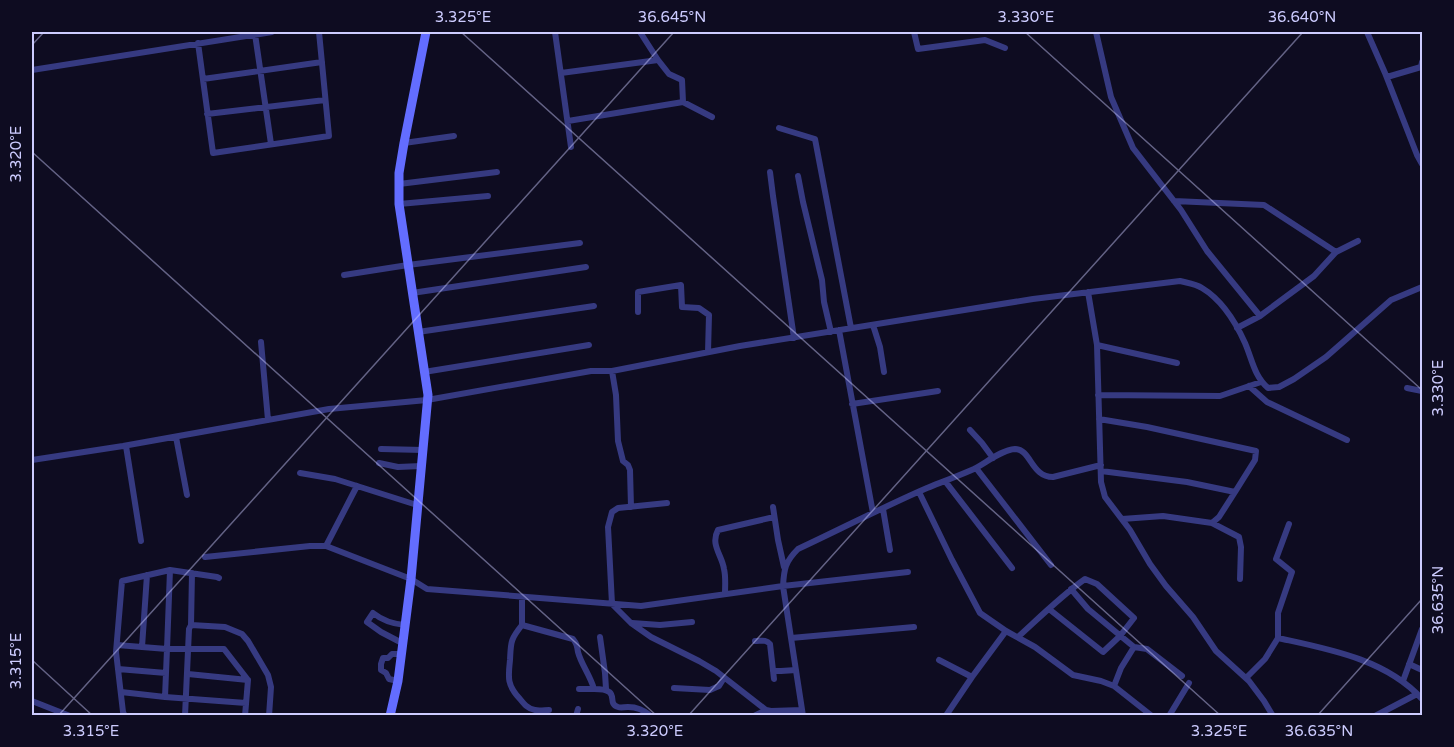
<svg xmlns="http://www.w3.org/2000/svg" width="1454" height="747" viewBox="0 0 1454 747" font-family="'Varela Round',sans-serif">
	<rect width="100%" height="100%" fill="#0e0c21"/>
	<g fill="none" stroke-linecap="round" stroke-linejoin="round">
		<path stroke="#363a81" stroke-width="6" d="M555 32 571 147
			M640 32 658 60 669 74 682 80 683 102
			M914 32 918 49 985 40 1005 48
			M1096 32 1111 97 1133 148 1181 210 1207 251 1260 316
			M1367 32 1385 73 1417 155 1422 164
			M255 34 271 144
			M198 43 213 153 329 136 319 32
			M32 70 272 32
			M561 73 658 60
			M1387 77 1421 67 1422 62
			M203 79 322 62
			M207 114 325 100
			M568 121 683 102 712 117
			M779 128 815 139 851 328
			M404 143 454 136
			M770 172 773 196 794 338
			M798 176 803 202 822 280 824 302 831 332
			M399 184 497 172
			M1174 201 1264 205 1336 252
			M399 204 488 196
			M344 275 408 265 580 243
			M1088 292 1097 345 1101 482 1105 497 1130 530 1150 564 1166 586 1193 617 1216 651 1249 681 1264 701 1273 716
			M412 293 586 267
			M638 312V292L681 285 682 307 699 308 709 315 708 352
			M873 325 880 347 884 372
			M1237 328 1260 316 1314 276 1336 252 1358 241
			M839 330 873 513
			M418 332 594 306
			M261 342 268 420
			M1097 345 1177 363
			M612 371 616 395 618 441 623 461 628 465 630 470 631 507
			M424 372 589 345
			M1249 386 1267 402 1347 440
			M1407 388 1422 391
			M1098 395 1220 396 1261 382
			M852 404 938 391
			M1099 419 1147 427 1256 451 1255 460 1235 492
			M970 430 982 443 993 458
			M176 437 187 495
			M126 446 141 541
			M381 449 423 450
			M32 460 123 446 329 409 427 400 591 371H612L740 346 1033 299 1180 281C1188 283 1196 284 1202 288 1222 300 1236 323 1245 343 1252 359 1254 376 1268 388L1279 387 1294 379 1326 357 1391 300 1422 287
			M379 463 398 467 421 466
			M976 468 1051 565
			M1101 471 1187 482 1235 492 1219 517 1212 523
			M300 473 335 479 417 505
			M945 481 1012 568
			M357 486 326 546 411 579 427 589 641 606 783 586 908 572
			M919 492 952 560 980 613 1006 631 1035 647 1073 675 1101 681 1114 686 1121 668 1134 647 1088 609 1071 589
			M667 503 618 508 612 512 608 527 612 604 631 623 651 637 699 661 716 671 766 710 771 711 802 710
			M773 507 778 540 784 567
			M883 509 890 550
			M1122 519 1163 516 1212 523 1239 537 1241 547 1240 579
			M205 557 310 546H326
			M192 573 191 625 225 627 242 634 248 641 268 675 271 687 269 716
			M725 594C725 586 726 577 724 569 722 555 710 545 718 530L774 517
			M522 597V625L573 639C577 644 577 646 578 652 581 664 590 675 594 689 623 689 605 703 618 707 621 708 624 707 628 707 637 707 644 710 651 716
			M632 623 660 625 692 622
			M522 625C510 640 511 642 510 660 508 678 507 685 520 699 524 704 528 709 535 710 539 711 545 710 549 710
			M600 637 605 673 606 689
			M1018 637C1040 617 1061 596 1085 579L1097 584 1134 618 1120 636 1103 652 1049 609
			M791 638 914 627
			M1278 638C1328 649 1386 659 1422 699
			M755 641C761 641 766 639 770 644L774 679
			M402 643 381 632 367 622 373 613C383 621 393 624 405 625
			M117 645 167 649 170 570
			M142 647 147 575
			M1134 647 1147 649 1182 676
			M939 660 972 677
			M1409 664 1422 670
			M118 669 166 673
			M773 671H781L796 670
			M188 674 248 680
			M1246 678 1265 659 1278 638V613L1292 572 1276 559 1289 524
			M398 681 389 679 386 673 381 670V664L383 658H388L392 654H401
			M1403 681 1422 629
			M1114 686 1152 716
			M674 688 710 690 719 686 724 678
			M579 689H594
			M121 692 165 697 167 649H224L248 680 245 716
			M165 697 246 703
			M32 701 70 716
			M947 714 972 677 1006 631
			M125 716 123 712 116 652 122 581 170 570 217 577 219 578
			M185 716 189 629 191 625
			M576 716 578 709
			M754 716 766 710
			M803 716 783 586C784 569 785 562 798 549 841 529 883 507 927 488 942 482 958 476 974 469 986 463 1001 450 1015 449 1031 449 1031 477 1053 477L1101 465
			M1169 716 1189 683
			M1375 716 1417 694"/>
		<path stroke="#636dff" stroke-width="9" d="M390 716 398 681 411 579 428 395 399 204V173L404 143 426 32"/>
	</g>
	<path fill="none" stroke="#cdccff" stroke-width="1.5" stroke-opacity="0.45" d="M461 32 1221 716M1025 32 1422 390M32 45 44 32M32 152 657 716M32 660 93 716M58 716 674 32M688 716 1303 32M1317 716 1422 599"/>
	<rect width="1454" height="747" fill="none" stroke="#0e0c21" stroke-width="66"/>
	<rect x="33" y="33" width="1388" height="681" fill="none" stroke="#cdccff" stroke-width="2"/>
	<g font-size="15" text-anchor="middle" fill="#cdccff">
		<text x="463" y="22">3.325°E</text>
		<text x="672" y="22">36.645°N</text>
		<text x="1026" y="22">3.330°E</text>
		<text x="1302" y="22">36.640°N</text>
		<text transform="translate(16 154) rotate(-90)" y="5">3.320°E</text>
		<text transform="translate(1438 388) rotate(-90)" y="5">3.330°E</text>
		<text transform="translate(1438 600) rotate(-90)" y="5">36.635°N</text>
		<text transform="translate(16 661) rotate(-90)" y="5">3.315°E</text>
		<text x="91" y="736">3.315°E</text>
		<text x="655" y="736">3.320°E</text>
		<text x="1219" y="736">3.325°E</text>
		<text x="1319" y="736">36.635°N</text>
	</g>
</svg>
